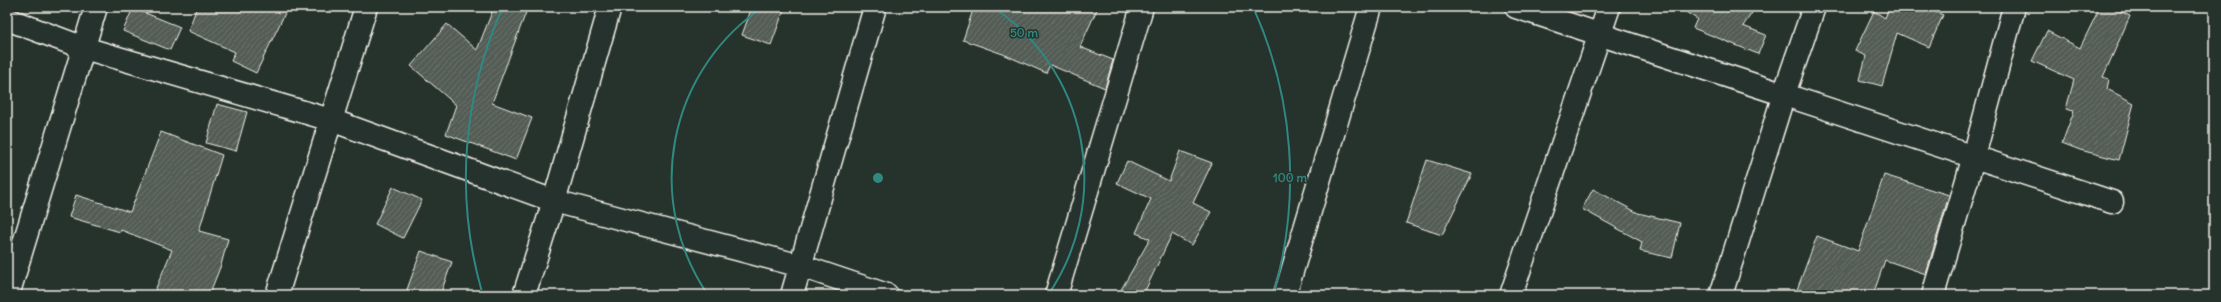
<svg xmlns="http://www.w3.org/2000/svg" width="2221" height="302" viewBox="0 0 2221 302" font-family="Delius,sans-serif">
	<defs>
		<pattern id="building-hatch" width="6" height="6" patternUnits="userSpaceOnUse"><rect width="6" height="6" fill="#525c55"/><path d="M-1 1l2-2M0 6l6-6M5 7l2-2" fill="none" stroke="#6c746d"/></pattern>
	</defs>
	<rect width="100%" height="100%" fill="#26332d"/>
	<filter id="ink" filterUnits="userSpaceOnUse"><feTurbulence type="fractalNoise" baseFrequency=".025" numOctaves="2"/><feDisplacementMap in="SourceGraphic" scale="8" xChannelSelector="R" yChannelSelector="G"/><feConvolveMatrix kernelMatrix="1 2 1 2 8 2 1 2 1" color-interpolation-filters="sRGB"/></filter>
	<g filter="url(#ink)">
		<path fill="url(#building-hatch)" stroke="#f4f1e8" d="M197 7H288L256 73 231 61 235 52 188 31Z
			M494 7H528L492 103 532 118 516 160 446 134 456 105 411 66 447 24 477 50Z
			M752 7H785L771 45 742 35Z
			M974 7H1098L1080 47 1113 60 1105 88 1050 65 1046 73 1003 54 963 40Z
			M1678 7H1756L1743 26 1766 35 1758 54 1693 28 1697 19Z
			M1889 7H1924L1943 15 1929 47 1897 33 1882 86 1860 80 1866 56 1855 51 1874 11 1885 18Z
			M2100 7H2112L2130 16 2103 77 2109 79 2107 89 2134 103 2119 160 2080 150 2062 143 2074 111 2066 109 2074 80 2032 61 2047 31 2080 48Z
			M133 8 180 27 170 50 123 31Z
			M217 104 247 112 236 151 206 143Z
			M161 132 222 155 199 231 228 239 221 265 209 295H153L172 250 121 230 120 232 69 217 76 195 130 212Z
			M1180 151 1212 163 1193 203 1211 212 1192 245 1172 234 1143 295H1118L1150 239 1136 233 1151 199 1117 183 1127 161 1169 181Z
			M1427 160 1472 174 1442 235 1406 223Z
			M1884 175 1949 195 1926 274 1885 260 1873 295H1795L1817 236 1858 251Z
			M393 187 422 200 403 238 375 224Z
			M1593 189 1638 213 1680 223 1672 258 1640 251 1642 242 1582 209Z
			M421 251 452 262 440 295H405Z"/>
		<g fill="none" stroke-linecap="round" stroke-linejoin="round">
			<defs>
				<path id="minor" d="M1516 7 2112 202
					M7 19 84 48 331 120 554 201 801 266 887 295
					M8 295 96 7
					M277 295 366 7
					M524 295 554 201 610 7
					M792 295 875 7
					M1056 295 1142 7
					M1285 295 1371 7
					M1511 295 1609 7
					M1721 295 1784 94 1814 7
					M1933 295 1974 156 2014 7"/>
			</defs>
			<use href="#minor" stroke="#f4f1e8" stroke-width="25"/>
			<use href="#minor" stroke="#26332d" stroke-width="22"/>
		</g>
	</g>
	<g fill="none" stroke="#318880" stroke-width="2">
		<path d="M708 295A206 206 0 0 1 763 7M993 7A206 206 0 0 1 1048 295"/>
		<path d="M482 292A412 412 0 0 1 503 7M1253 7A412 412 0 0 1 1274 292"/>
	</g>
	<circle cx="878" cy="178" r="6" fill="#318880" stroke="#26332d" stroke-width="2"/>
	<g font-size="12" text-anchor="middle" font-weight="bold" fill="#318880" stroke="#26332d" stroke-width="3" stroke-linejoin="round" paint-order="stroke">
		<text x="1024" y="37">50 m</text>
		<text x="1290" y="182">100 m</text>
	</g>
	<rect width="2221" height="302" fill="none" stroke="#26332d" stroke-width="24"/>
	<rect x="12" y="12" width="2197" height="278" fill="none" stroke="#f4f1e8" stroke-width="1.5" filter="url(#ink)"/>
</svg>
